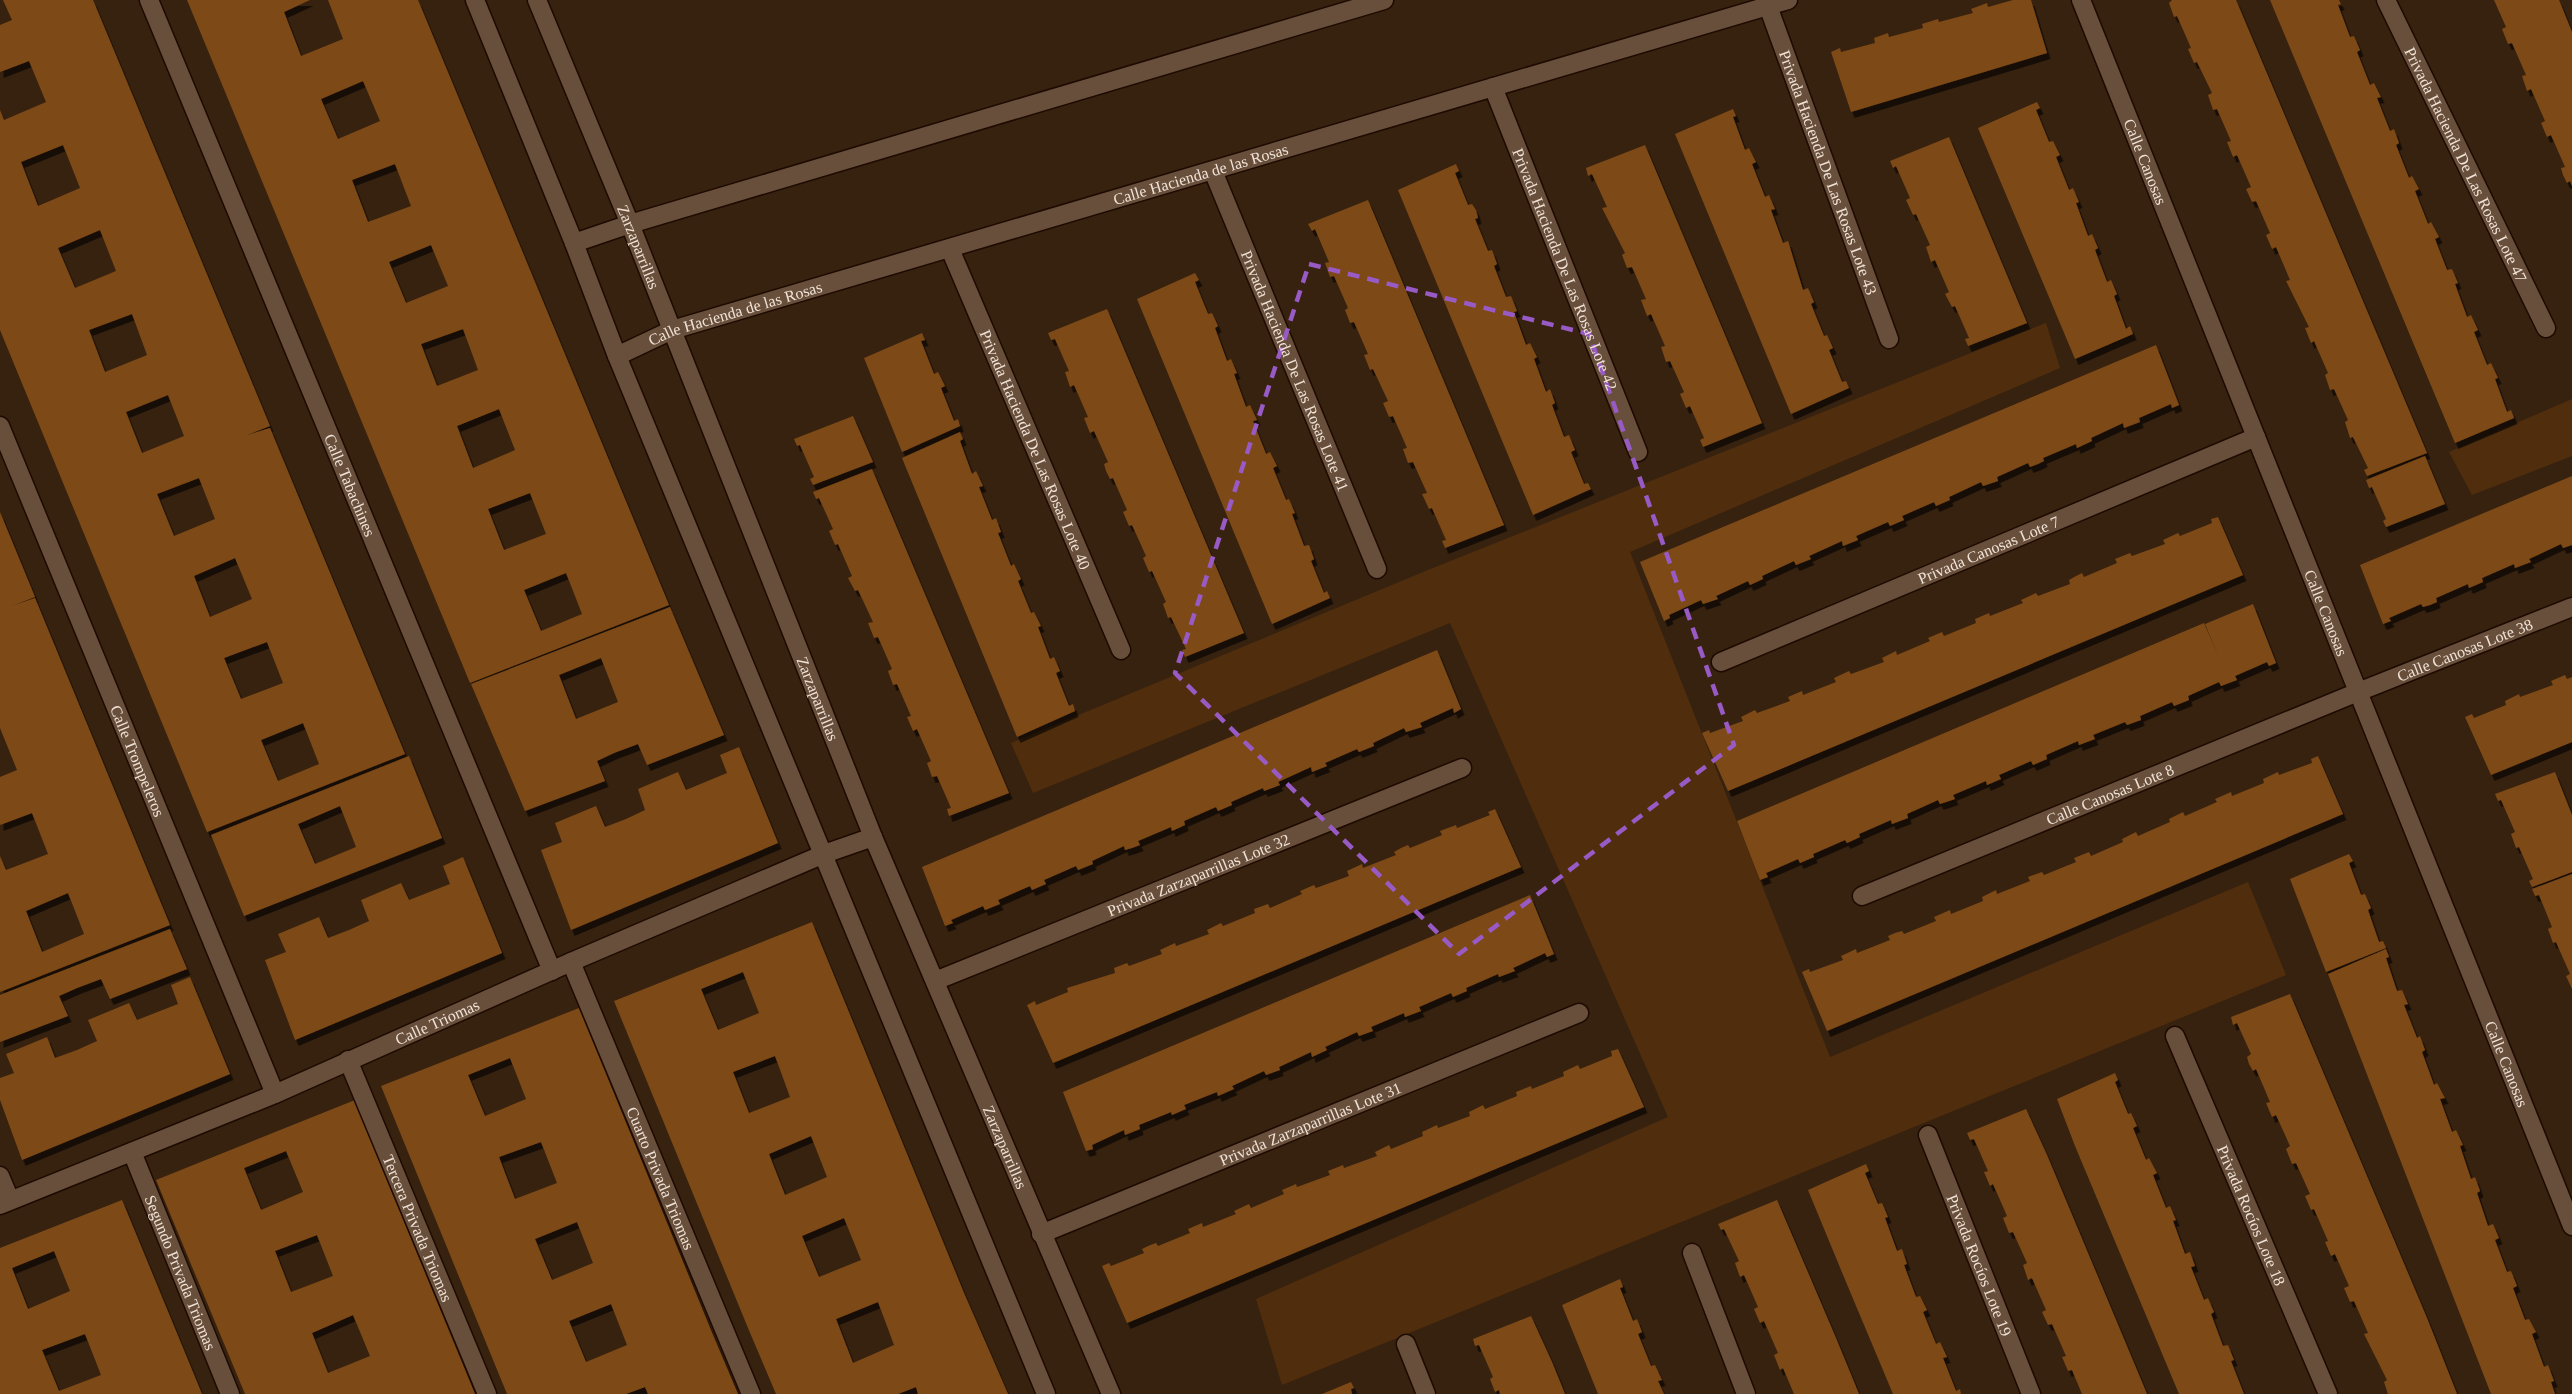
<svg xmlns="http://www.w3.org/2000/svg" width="2572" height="1394" viewBox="0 0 2572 1394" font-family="Georgia,serif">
	<defs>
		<filter id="shadow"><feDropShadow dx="3.5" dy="6" stdDeviation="0" flood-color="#0009"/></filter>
	</defs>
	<rect width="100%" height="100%" fill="#37220f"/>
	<path fill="#502e0d" d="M2046 323 2060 368 1630 552 1830 1057 2248 882 2286 975 1282 1385 1256 1299 1668 1117 1450 623 1033 793 1011 743 1428 570Z
		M2572 399V456L2472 495 2449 452Z"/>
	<path fill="#7d4916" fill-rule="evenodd" filter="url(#shadow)" d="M3 0H93L270 426 247 435 270 428 405 754 207 832 0 330V110L4 120 46 102 29 61 0 72V25L12 20ZM63 145 80 188 38 206 21 162ZM100 230 116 271 75 288 58 248ZM132 314 147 355 105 372 89 330ZM168 395 184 436 142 453 126 412ZM199 478 215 519 174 536 157 494ZM235 558 252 599 210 617 194 576ZM267 642 283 683 241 699 224 658ZM303 723 319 764 278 781 261 740Z
		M187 0H310L284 12 301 56 343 39 328 0H418L669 605 470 683ZM363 81 380 121 338 139 321 99ZM395 164 411 206 368 222 352 180ZM431 245 448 286 406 303 389 262ZM463 329 478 370 437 386 421 344ZM499 409 515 450 473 468 457 426ZM530 493 546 534 504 550 488 509ZM566 573 582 614 541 631 524 590Z
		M2013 0H2031L2047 53 1851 112 1831 52 1840 48 1841 52 1875 43 1874 38 1888 33 1889 37 1923 28 1922 24 1938 19 1939 22 1973 13 1971 9 1987 3 1988 7Z
		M2172 0H2236L2427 453 2367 476 2364 470 2368 468 2353 437 2350 438 2345 422 2348 420 2334 389 2330 390 2325 375 2328 373 2314 341 2311 343 2305 328 2309 327 2286 281 2290 280 2276 247 2272 249 2266 235 2270 233 2256 201 2252 202 2246 189 2251 187 2237 155 2233 157 2227 142 2231 141 2217 109 2213 110 2208 95 2212 93 2197 62 2194 63 2188 49 2191 48 2177 16 2174 17 2169 3Z
		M2270 0H2339L2341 4 2338 5 2350 37 2354 36 2360 50 2357 52 2370 85 2374 83 2381 97 2377 98 2390 131 2394 129 2399 143 2396 145 2409 178 2412 176 2419 189 2415 191 2428 224 2431 222 2439 237 2435 239 2447 270 2452 269 2458 283 2455 284 2467 317 2471 315 2478 330 2474 332 2487 365 2491 363 2498 378 2495 379 2507 412 2511 410 2514 418 2455 443Z
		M2494 0H2559L2572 32V186L2570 181 2567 183 2563 175 2561 168 2565 167 2551 135 2547 137 2541 123 2545 121 2531 89 2527 91 2522 76 2526 75 2512 43 2508 44 2502 29 2506 27Z
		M2037 102 2040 108 2036 110 2049 142 2053 141 2060 155 2056 157 2069 190 2073 188 2079 202 2076 203 2088 236 2092 234 2098 248 2095 250 2107 282 2111 280 2117 294 2114 296 2126 329 2130 326 2133 334 2075 359 1978 128Z
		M1733 109 1736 116 1733 117 1745 150 1749 148 1756 162 1752 164 1765 197 1769 195 1775 209 1771 210 1783 243 1788 241 1803 290 1808 288 1814 302 1811 304 1824 336 1827 335 1833 348 1829 350 1842 382 1846 381 1849 388 1791 414 1675 134Z
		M1949 137 2027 323 1968 346 1965 339 1969 338 1955 306 1952 307 1945 294 1949 292 1935 260 1931 262 1926 247 1930 245 1916 214 1913 215 1906 200 1910 198 1896 166 1893 168 1890 161Z
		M1645 145 1762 423 1703 447 1700 440 1704 438 1690 406 1686 408 1680 394 1684 392 1670 361 1666 362 1661 347 1665 346 1651 314 1647 316 1641 300 1646 299 1632 267 1627 268 1622 255 1625 253 1602 208 1607 207 1592 174 1588 176 1586 168Z
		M1456 164 1459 171 1455 173 1468 205 1472 204 1476 210 1478 218 1475 219 1488 251 1492 250 1497 264 1494 266 1506 297 1511 296 1517 311 1514 312 1526 345 1530 343 1537 357 1534 359 1546 392 1550 389 1555 403 1552 405 1564 437 1569 435 1575 450 1571 452 1584 484 1588 483 1591 489 1533 515 1398 190Z
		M1368 200 1504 525 1445 548 1442 541 1446 540 1432 508 1429 509 1422 494 1427 493 1413 462 1408 463 1403 449 1407 448 1393 416 1389 417 1383 403 1388 401 1373 369 1370 370 1364 355 1368 354 1354 322 1350 323 1345 310 1348 308 1334 276 1330 277 1325 263 1329 262 1315 229 1312 231 1308 224Z
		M1195 273 1199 280 1195 282 1208 314 1212 313 1218 326 1215 328 1227 361 1231 359 1237 373 1234 374 1246 407 1250 405 1257 420 1253 421 1266 454 1270 452 1277 466 1273 468 1286 500 1289 499 1295 513 1292 514 1304 546 1309 545 1314 559 1311 561 1324 593 1327 591 1330 598 1272 624 1137 299Z
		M1107 309 1244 633 1185 657 1182 650 1186 649 1171 617 1168 618 1163 604 1166 602 1152 571 1149 572 1143 558 1146 556 1132 525 1129 526 1123 512 1127 510 1113 478 1110 479 1106 471 1104 464 1108 462 1094 431 1090 433 1084 418 1088 417 1074 385 1070 387 1065 372 1069 371 1055 339 1051 340 1048 333Z
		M922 333 925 340 921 341 934 374 938 372 945 386 941 388 954 421 958 419 960 426 902 452 864 358Z
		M2156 345 2179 405 2172 408 2171 404 2139 418 2140 422 2124 428 2123 423 2091 438 2092 441 2077 448 2076 444 2043 458 2044 461 2038 464 2030 467 2028 463 1997 477 1998 481 1983 486 1981 482 1949 497 1950 500 1936 506 1934 502 1902 516 1904 520 1890 526 1888 522 1856 536 1858 540 1843 546 1842 541 1809 556 1811 559 1796 565 1794 561 1762 576 1763 579 1750 585 1748 581 1716 596 1718 599 1703 604 1701 600 1669 615 1670 618 1664 621 1640 562Z
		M853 416 873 462 813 485 810 479 814 477 800 445 797 446 794 439Z
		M960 432 963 439 960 441 972 474 976 471 983 486 979 487 992 520 996 518 1001 532 998 533 1011 566 1014 564 1021 579 1018 581 1031 613 1034 612 1041 626 1038 627 1050 659 1054 657 1060 671 1056 673 1069 706 1073 704 1075 711 1017 737 902 458Z
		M2425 456 2445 504 2386 527 2383 521 2386 519 2372 487 2369 488 2366 480Z
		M872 469 1009 793 949 816 947 809 951 808 937 776 932 777 927 763 931 761 917 729 913 731 907 717 911 716 897 684 893 685 888 671 892 669 878 637 874 638 868 623 873 622 858 590 855 591 848 578 852 576 838 544 835 545 829 531 833 529 819 498 816 499 813 492Z
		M2572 476V545L2563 548 2561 544 2529 559 2531 562 2515 568 2514 564 2482 578 2483 582 2469 588 2468 584 2436 598 2437 602 2430 605 2423 607 2421 604 2389 618 2391 621 2383 624 2360 565Z
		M0 512 35 597 12 606 35 598 170 925 0 992V856L6 870 48 854 32 813 0 825V777L17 770 0 728ZM68 893 84 934 42 952 26 911Z
		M2218 517 2243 575 1728 791 1702 733 1709 730 1710 733 1743 721 1741 717 1755 710 1757 713 1790 701 1788 697 1802 691 1803 695 1836 682 1834 678 1849 671 1851 674 1884 662 1882 658 1896 651 1897 655 1930 641 1928 638 1942 632 1944 636 1976 623 1975 619 1989 613 1990 616 2023 603 2021 600 2036 593 2038 596 2070 584 2069 580 2076 576 2082 573 2084 577 2117 563 2115 559 2130 553 2132 556 2165 544 2163 540 2178 533 2180 536 2212 523 2211 519Z
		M2253 604 2276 663 2269 666 2267 662 2235 676 2237 680 2221 686 2219 682 2188 696 2189 700 2174 706 2172 702 2140 716 2141 720 2127 725 2125 722 2093 735 2095 739 2079 745 2078 741 2046 755 2047 759 2033 765 2031 761 1999 775 2001 779 1987 785 1986 781 1953 795 1955 799 1940 804 1938 800 1907 814 1908 818 1892 824 1891 820 1859 834 1860 837 1847 843 1845 840 1813 854 1814 857 1800 863 1798 859 1766 873 1768 877 1760 880 1737 821 2204 623 2218 655 2205 624Z
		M670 607 724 735 647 765 638 744 614 753 597 761 605 781 525 811 471 684ZM601 658 618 702 576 719 559 675Z
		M1437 650 1461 709 1454 713 1453 708 1420 723 1422 727 1406 732 1404 728 1373 743 1374 746 1359 752 1357 749 1325 763 1327 766 1312 772 1311 767 1278 782 1280 785 1264 791 1263 788 1231 802 1232 805 1218 811 1216 807 1184 821 1185 825 1172 831 1171 827 1138 841 1140 845 1132 848 1125 850 1124 846 1092 861 1093 864 1078 870 1076 866 1044 880 1046 884 1032 890 1030 886 998 900 1000 904 985 910 983 906 951 920 953 923 945 926 922 867Z
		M2565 675 2567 679 2572 677V742L2491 775 2465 717 2472 714 2474 718 2506 705 2505 701 2519 694 2520 697 2553 685 2551 681Z
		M739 747 778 843 571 930 541 850 562 842 555 823 596 806 605 827 626 819 645 810 638 789 678 772 686 790 727 773 720 755Z
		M409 756 442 838 244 916 211 835ZM340 806 356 847 315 864 298 824Z
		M2318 756 2343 814 1827 1031 1802 972 1809 969 1810 972 1843 960 1841 956 1856 949 1857 953 1890 940 1888 936 1895 933 1902 931 1904 934 1936 921 1934 917 1950 910 1951 914 1983 901 1982 897 1996 890 1997 894 2030 881 2028 877 2042 872 2044 875 2076 862 2074 858 2089 852 2091 856 2123 842 2122 839 2136 832 2138 836 2170 822 2169 819 2183 812 2185 816 2217 802 2215 799 2231 792 2232 796 2264 783 2263 779 2278 772 2279 775 2312 763 2311 759Z
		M2555 772 2572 815V872L2532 887 2529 881 2533 879 2519 847 2516 848 2511 834 2515 832 2501 800 2498 801 2495 794Z
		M1495 809 1521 867 1053 1063 1027 1005 1035 1001 1036 1005 1068 992 1067 988 1115 973 1114 968 1127 963 1129 966 1162 954 1160 950 1175 943 1176 946 1209 934 1207 930 1221 923 1223 926 1255 913 1254 909 1268 904 1270 908 1302 894 1300 891 1314 885 1316 888 1349 876 1347 871 1362 864 1363 868 1396 855 1394 852 1401 848 1408 845 1410 848 1442 835 1440 831 1456 825 1457 828 1490 815 1488 812Z
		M2349 854 2353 861 2349 863 2361 895 2365 894 2371 908 2368 910 2379 942 2383 941 2386 948 2326 972 2290 879Z
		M463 857 502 953 295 1040 265 960 286 952 278 934 319 917 328 938 349 930 369 921 361 900 401 883 409 900 450 884 443 866Z
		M2572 874V989L2566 976 2570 974 2556 942 2553 943 2548 929 2552 927 2539 895 2535 896 2532 889Z
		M1530 895 1554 954 1547 957 1545 953 1513 968 1515 971 1499 977 1498 974 1466 988 1467 991 1453 997 1451 993 1419 1007 1421 1011 1405 1017 1404 1013 1371 1027 1373 1031 1359 1036 1357 1032 1325 1047 1327 1050 1312 1057 1311 1052 1279 1067 1280 1070 1266 1075 1264 1071 1232 1086 1234 1089 1218 1096 1217 1092 1184 1105 1186 1109 1172 1115 1171 1112 1139 1125 1140 1129 1125 1135 1124 1130 1092 1145 1093 1149 1086 1151 1063 1092Z
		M812 922 964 1293 1008 1394H918L916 1387 898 1394H776L748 1328 614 1001ZM743 972 759 1013 718 1030 701 989ZM775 1056 790 1097 749 1113 733 1072ZM811 1136 827 1177 785 1195 769 1154ZM844 1218 861 1260 819 1277 802 1236ZM878 1302 894 1345 853 1363 836 1319Z
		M170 929 187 969 110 999 101 979 77 988 59 996 68 1016 0 1042V995Z
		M2386 949 2389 957 2386 958 2397 991 2402 990 2408 1004 2404 1005 2417 1038 2420 1036 2425 1050 2422 1052 2434 1085 2437 1083 2445 1098 2440 1099 2452 1132 2456 1130 2463 1145 2460 1146 2471 1179 2475 1177 2480 1191 2477 1193 2488 1226 2493 1224 2499 1238 2495 1240 2507 1272 2511 1271 2517 1286 2513 1288 2525 1320 2529 1319 2536 1332 2532 1334 2544 1367 2548 1365 2554 1381 2551 1382 2555 1394H2491L2328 974Z
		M190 977 230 1074 22 1160 0 1100V1078L14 1073 6 1054 47 1037 55 1058 77 1050 97 1041 88 1020 129 1003 137 1020 178 1004 171 985Z
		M2290 994 2427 1318 2457 1394H2388L2384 1382 2387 1380 2364 1334 2368 1333 2354 1301 2350 1302 2344 1288 2349 1286 2335 1254 2331 1256 2325 1242 2328 1241 2314 1209 2311 1210 2305 1196 2310 1194 2296 1163 2292 1164 2286 1149 2290 1146 2276 1115 2272 1117 2266 1103 2270 1102 2256 1069 2253 1071 2249 1064 2247 1057 2251 1054 2237 1023 2233 1025 2231 1017Z
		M579 1008 713 1335 738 1394H648L645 1387 626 1394H507L464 1289 381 1086ZM510 1058 526 1099 485 1116 468 1075ZM541 1142 557 1183 515 1199 499 1157ZM577 1222 593 1263 552 1280 535 1239ZM611 1304 627 1345 586 1362 569 1321Z
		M1618 1049 1644 1107 1127 1323 1102 1266 1109 1263 1111 1266 1144 1253 1142 1249 1148 1246 1156 1243 1158 1246 1190 1233 1188 1229 1202 1223 1203 1227 1236 1214 1234 1211 1249 1204 1251 1208 1284 1194 1282 1190 1296 1184 1297 1187 1330 1175 1328 1171 1343 1165 1344 1168 1377 1156 1375 1152 1389 1145 1391 1149 1423 1136 1422 1132 1437 1125 1438 1128 1470 1116 1469 1112 1483 1105 1485 1109 1517 1096 1516 1092 1531 1086 1532 1089 1564 1076 1563 1072 1578 1065 1580 1069 1612 1056 1611 1051Z
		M2115 1073 2118 1080 2115 1082 2128 1114 2131 1113 2137 1126 2133 1128 2146 1160 2149 1158 2157 1173 2153 1175 2166 1208 2170 1206 2176 1220 2173 1221 2185 1254 2190 1252 2195 1266 2191 1267 2204 1300 2208 1298 2214 1312 2211 1314 2223 1346 2228 1345 2234 1360 2231 1361 2244 1394H2179L2075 1146 2057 1099Z
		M355 1100 388 1183 475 1394H245L156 1180ZM286 1151 303 1192 261 1210 244 1168ZM317 1235 333 1276 291 1292 275 1251ZM353 1315 370 1356 328 1373 312 1333Z
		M2026 1109 2047 1155 2147 1394H2082L2072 1370 2068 1371 2062 1357 2066 1356 2052 1324 2048 1325 2042 1312 2046 1310 2032 1278 2028 1280 2023 1265 2027 1263 2013 1232 2009 1233 2003 1218 2007 1216 1993 1184 1990 1186 1984 1172 1988 1171 1974 1139 1970 1140 1967 1133Z
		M1866 1164 1869 1171 1865 1173 1878 1204 1882 1203 1888 1217 1885 1218 1897 1251 1902 1249 1907 1264 1904 1265 1916 1297 1920 1296 1927 1310 1923 1312 1936 1344 1940 1342 1947 1357 1943 1358 1956 1391 1960 1389 1961 1394H1893L1846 1282 1808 1190Z
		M122 1200 202 1394H0V1248ZM54 1251 70 1291 28 1309 12 1268ZM85 1334 101 1375 59 1391 42 1350Z
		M1777 1200 1836 1338 1859 1394H1794L1783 1368 1780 1370 1774 1355 1778 1353 1764 1321 1760 1323 1754 1309 1758 1307 1744 1275 1740 1277 1735 1263 1739 1261 1724 1229 1721 1230 1718 1224Z
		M1620 1279 1623 1287 1620 1288 1633 1321 1637 1319 1642 1332 1638 1334 1651 1366 1655 1365 1662 1380 1658 1381 1664 1394H1598L1562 1305Z
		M1531 1316 1552 1362 1565 1394H1500L1499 1390 1495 1392 1490 1379 1493 1377 1479 1345 1475 1346 1473 1339Z
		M1351 1382 1354 1388 1351 1389 1352 1394H1322Z"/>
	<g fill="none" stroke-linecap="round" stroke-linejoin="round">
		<defs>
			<g id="street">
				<path id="s1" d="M149 0 552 971"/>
				<path id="s2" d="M2386 0 2546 328"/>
				<path id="s3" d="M1768 6 1889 339"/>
				<path id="s4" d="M1493 87 1638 452"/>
				<path id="s5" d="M1213 171 1377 569"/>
				<path d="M574 243 630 224 1384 0"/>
				<path id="s6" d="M950 249 1121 650"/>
				<path id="s7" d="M617 356 672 330 1788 0"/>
				<path id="s8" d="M0 426 275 1094"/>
				<path id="s9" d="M1721 662 2256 437"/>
				<path id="s10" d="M1862 896 2358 692 2572 607"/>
				<path id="s11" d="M571 962 751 1394"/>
				<path id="s12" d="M935 981 1462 768"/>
				<path id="s13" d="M2175 1036 2328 1394"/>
				<path id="s14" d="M348 1060 487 1394"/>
				<path id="s15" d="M1928 1135 2031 1394"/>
				<path id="s16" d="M132 1152 230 1394"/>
				<path d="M0 1176 10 1200"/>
				<path id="s17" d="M0 1205 275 1094 571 962 824 854 873 837"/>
				<path id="s18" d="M1041 1234 1579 1013"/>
				<path d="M1692 1253 1746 1394"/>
				<path d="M1406 1344 1426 1394"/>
			</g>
			<g id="secondary">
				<path d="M475 0 574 243 617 356 1046 1394"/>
				<path id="s19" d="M537 0 630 224 873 837 1111 1394"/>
				<path id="s20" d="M2081 0 2572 1226"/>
			</g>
		</defs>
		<use href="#street" stroke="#1e0a00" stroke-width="21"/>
		<use href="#secondary" stroke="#1e0a00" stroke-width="21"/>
		<use href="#street" stroke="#674f3b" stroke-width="18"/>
		<use href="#secondary" stroke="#674f3b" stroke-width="18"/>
	</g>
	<path fill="none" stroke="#985ac5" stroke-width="4.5" stroke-dasharray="12 8" stroke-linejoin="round" d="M1309 264 1589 334 1734 745 1459 954 1175 673Z"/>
	<g text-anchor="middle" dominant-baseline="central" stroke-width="4.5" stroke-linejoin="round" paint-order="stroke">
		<g font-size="16" fill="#f1e2d6" stroke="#2d1805">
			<text stroke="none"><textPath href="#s20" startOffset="174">Calle Canosas</textPath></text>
			<text stroke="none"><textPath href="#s2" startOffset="183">Privada Hacienda De Las Rosas Lote 47</textPath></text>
			<text stroke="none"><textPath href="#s3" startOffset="177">Privada Hacienda De Las Rosas Lote 43</textPath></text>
			<text stroke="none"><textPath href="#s7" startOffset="612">Calle Hacienda de las Rosas</textPath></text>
			<text stroke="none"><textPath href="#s19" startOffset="267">Zarzaparrillas</textPath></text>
			<text stroke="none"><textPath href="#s4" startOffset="196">Privada Hacienda De Las Rosas Lote 42</textPath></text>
			<text stroke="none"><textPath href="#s7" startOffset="126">Calle Hacienda de las Rosas</textPath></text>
			<text stroke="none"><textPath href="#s5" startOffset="216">Privada Hacienda De Las Rosas Lote 41</textPath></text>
			<text stroke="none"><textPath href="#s6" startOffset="218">Privada Hacienda De Las Rosas Lote 40</textPath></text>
			<text stroke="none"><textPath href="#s1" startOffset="525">Calle Tabachines</textPath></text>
			<text stroke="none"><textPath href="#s9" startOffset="290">Privada Canosas Lote 7</textPath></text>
			<text stroke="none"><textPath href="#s20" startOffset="660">Calle Canosas</textPath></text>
			<text stroke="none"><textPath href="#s10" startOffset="651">Calle Canosas Lote 38</textPath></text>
			<text stroke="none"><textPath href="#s19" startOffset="753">Zarzaparrillas</textPath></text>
			<text stroke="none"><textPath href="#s8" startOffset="362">Calle Trompeleros</textPath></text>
			<text stroke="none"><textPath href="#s10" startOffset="268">Calle Canosas Lote 8</textPath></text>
			<text stroke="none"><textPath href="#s12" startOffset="284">Privada Zarzaparrillas Lote 32</textPath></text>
			<text stroke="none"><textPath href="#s17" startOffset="474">Calle Triomas</textPath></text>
			<text stroke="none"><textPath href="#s20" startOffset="1146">Calle Canosas</textPath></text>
			<text stroke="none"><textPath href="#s18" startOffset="291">Privada Zarzaparrillas Lote 31</textPath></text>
			<text stroke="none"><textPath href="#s19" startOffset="1239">Zarzaparrillas</textPath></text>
			<text stroke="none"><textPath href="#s11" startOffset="234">Cuarto Privada Triomas</textPath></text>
			<text stroke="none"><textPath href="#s13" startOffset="195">Privada Rocíos Lote 18</textPath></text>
			<text stroke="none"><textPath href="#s14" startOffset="182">Tercera Privada Triomas</textPath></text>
			<text stroke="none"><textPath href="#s15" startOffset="140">Privada Rocíos Lote 19</textPath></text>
			<text stroke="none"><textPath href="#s16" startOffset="130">Segundo Privada Triomas</textPath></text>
		</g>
	</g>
</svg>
